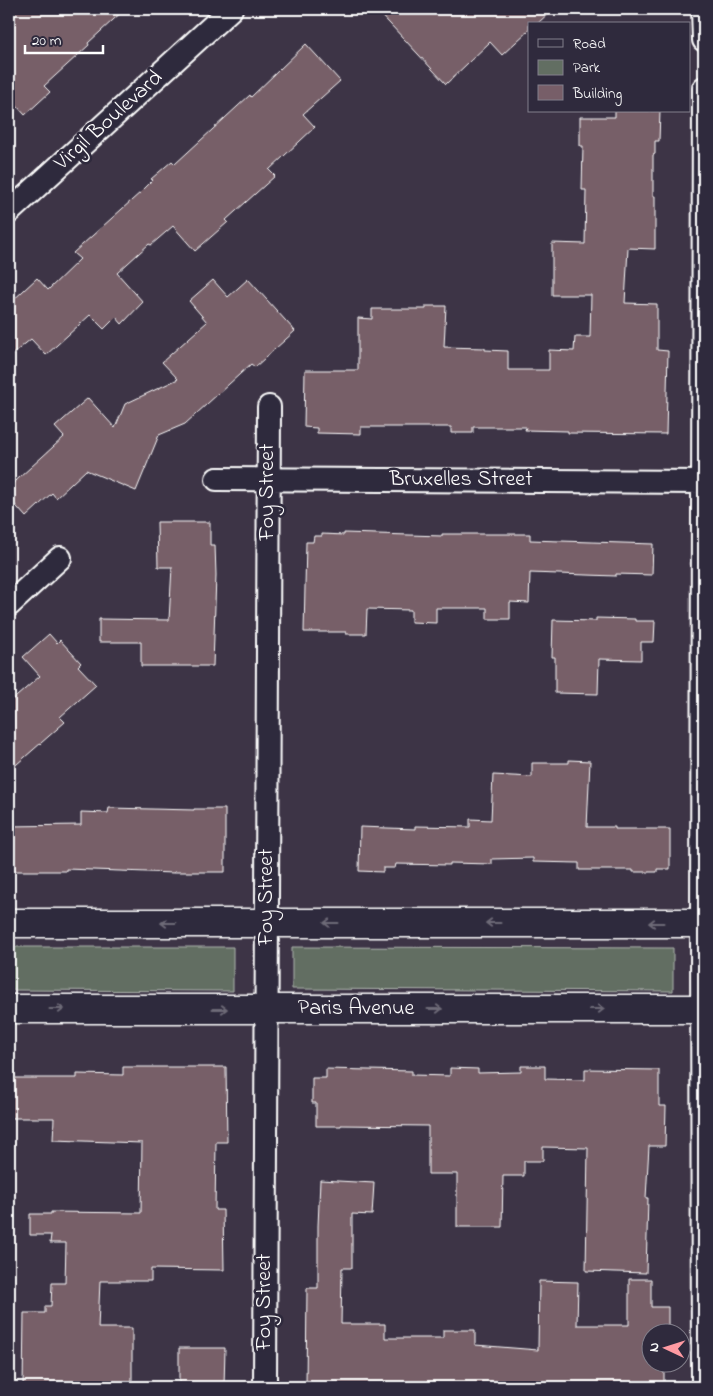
<svg xmlns="http://www.w3.org/2000/svg" width="713" height="1396" viewBox="0 0 713 1396" font-family="'Indie Flower',sans-serif">
	<rect width="100%" height="100%" fill="#3d3446"/>
	<filter id="ink" filterUnits="userSpaceOnUse"><feTurbulence type="fractalNoise" baseFrequency=".02" numOctaves="2"/><feDisplacementMap in="SourceGraphic" scale="10" xChannelSelector="R" yChannelSelector="G"/><feConvolveMatrix kernelMatrix="1 2 1 2 8 2 1 2 1" color-interpolation-filters="sRGB"/></filter>
	<g filter="url(#ink)">
		<path fill="#626e62" stroke="#b0b6b0" d="M9 947H233V991L9 990Z
			M292 947 673 948V991L292 989Z"/>
		<path fill="#775e68" stroke="#fff" d="M9 9H125L88 43 89 45 44 86 50 92 25 115 9 97Z
			M376 9H553L537 24H529V30L502 55 490 42 446 84Z
			M306 44 340 81 303 114 315 127 269 170 275 176 226 220 228 222 195 251 173 226 151 245 149 244 117 273 143 302 122 324 116 317 104 329 90 315 46 355 31 339 9 357V304L37 278 48 290 80 259 73 253 141 192 153 180 151 179 172 161 175 164 250 95 251 97Z
			M615 111H660L659 141H655V154L653 155V196H655V249L628 248 625 303 657 304V350L668 351 666 434 568 433V431L525 430 526 427H473V433H451V427H361V434L317 433V428L304 427 305 370H358V318L372 319V309H426V306H446L444 347 485 348V350L508 351V370H549V350L574 351 575 337H590L591 295H552V243L585 244 586 190H582L583 146H580V117H615Z
			M248 279 295 331 255 367 251 364 185 424 159 435 136 491 86 470 56 498 52 493 26 517 9 498V487L64 437 55 427 88 398 115 428 125 404 178 379 162 362 207 322 189 301 213 280 228 297Z
			M157 522H210V545H215L216 575 213 666H141V642H99V619L169 620 172 567H158Z
			M344 533 442 536V534H530V540L653 544 652 575 616 574V576L530 573 529 603 510 602V619H487V608H436V623L411 622V610L367 609 366 634H346V632H304L306 542H313L314 536H322V534L344 535Z
			M596 618 635 619V621H655L654 642H641V660L599 659 598 694 555 693V657H552L553 620 596 621Z
			M49 634 57 643 60 640 81 663 78 666 96 685 60 717 65 722 9 771V703L40 676 23 657Z
			M569 760 590 761 587 827H615V829H670V869H657V872H633V870H579V863L533 862V858L492 859V864L450 863V865L396 864 395 868H383V872L359 871 360 827 415 829V826L470 827V819L491 820 493 775 532 777V763H569Z
			M109 808 194 810V809H225V872H174V873L66 869V871H9V826L81 825V812L108 813Z
			M521 1066H545V1079L585 1080V1069L659 1070V1106H666L665 1146H649L646 1198H648L646 1273 586 1271 588 1148 543 1147V1161H524V1176H503L502 1227H457V1174H428V1126L341 1125V1126H316V1103H312V1078H326V1069L412 1071V1075L450 1076V1068L478 1069V1073L521 1072Z
			M123 1067H226L227 1142H216L215 1210H223L224 1270 151 1269V1281H100L98 1328H132V1387H23L24 1313H45V1306H51L52 1283H65L66 1243H50L51 1235H30V1214H51V1212L141 1213 142 1143 53 1140 54 1118H9V1078H77V1074L123 1075Z
			M320 1180 374 1183 372 1215 352 1214V1268H342L341 1324H385V1338H443V1330H475V1345L538 1350 539 1281 578 1282 577 1325H629V1279H651V1307H668V1332H665V1334H650V1364H664V1387H306L307 1288H318V1226Z
			M179 1348H225L224 1387H179Z"/>
		<g fill="none" stroke-linecap="round" stroke-linejoin="round">
			<defs>
				<path id="street" d="M703 9 704 40
					M9 212 231 9
					M217 479 704 482
					M9 605 60 558
					M265 1387 269 407
					M703 1387 702 923 704 88"/>
				<path id="secondary" d="M9 923H704
					M9 1009H704"/>
			</defs>
			<use href="#street" stroke="#fff" stroke-width="26"/>
			<use href="#secondary" stroke="#fff" stroke-width="31"/>
			<use href="#street" stroke="#2f2a3d" stroke-width="22"/>
			<use href="#secondary" stroke="#2f2a3d" stroke-width="28"/>
		</g>
		<defs><path id="oneway-shaft" d="M-6 0H5M1.5-3L5.5 0L1.5 3" fill="none" stroke-width="1.6" stroke-linecap="round" stroke-linejoin="round" transform="scale(1.25)"/></defs>
		<g stroke="#6d6a77">
			<use href="#oneway-shaft" transform="translate(168 923) rotate(180)"/>
			<use href="#oneway-shaft" transform="translate(331 923) rotate(180)"/>
			<use href="#oneway-shaft" transform="translate(493 923) rotate(180)"/>
			<use href="#oneway-shaft" transform="translate(656 923) rotate(180)"/>
			<use href="#oneway-shaft" transform="translate(57 1009)"/>
			<use href="#oneway-shaft" transform="translate(220 1009)"/>
			<use href="#oneway-shaft" transform="translate(435 1009)"/>
			<use href="#oneway-shaft" transform="translate(597 1009)"/>
		</g>
	</g>
	<g text-anchor="middle" dominant-baseline="central" stroke-width="5" stroke-linejoin="round" paint-order="stroke">
		<g font-size="22" fill="#fff" stroke="#2f2a3d">
			<text transform="translate(109 121) rotate(-42)">Virgil Boulevard</text>
			<text x="461" y="480">Bruxelles Street</text>
			<text transform="translate(268 492) rotate(-90)">Foy Street</text>
			<text transform="translate(267 897) rotate(-90)">Foy Street</text>
			<text x="356" y="1009">Paris Avenue</text>
			<text transform="translate(265 1302) rotate(-90)">Foy Street</text>
		</g>
	</g>
	<rect width="713" height="1396" fill="none" stroke="#2f2a3d" stroke-width="30"/>
	<rect x="15" y="15" width="683" height="1366" fill="none" stroke="#fff" stroke-width="2" filter="url(#ink)"/>
	<rect x="528" y="22" width="162" height="90" fill="#2f2a3d" stroke="#827f8b"/>
	<rect x="538" y="39" width="25" height="8" fill="#2f2a3d" stroke="#827f8b"/>
	<text x="573" y="48" font-size="15" fill="#ffffff">Road</text>
	<rect x="538" y="60" width="25" height="15" fill="#626e62" stroke="#827f8b"/>
	<text x="573" y="72" font-size="15" fill="#ffffff">Park</text>
	<rect x="538" y="85" width="25" height="15" fill="#775e68" stroke="#827f8b"/>
	<text x="573" y="98" font-size="15" fill="#ffffff">Building</text>
	<g transform="translate(666 1348) rotate(274)"><circle r="24" fill="#2f2a3d" stroke="#827f8b"/>
	<path d="M0-4L9 19L0 12L-9 19Z" fill="#ff9aa2"/>
	<text y="-8" font-size="14" font-weight="bold" text-anchor="middle" fill="#ffffff">N</text>
	</g>
	<path d="M25 45v8h78v-8" fill="none" stroke="#ffffff" stroke-width="2.5"/>
	<text x="32" y="45" font-size="15" fill="#ffffff" stroke="#2f2a3d" stroke-width="4" paint-order="stroke">20 m</text>
</svg>
